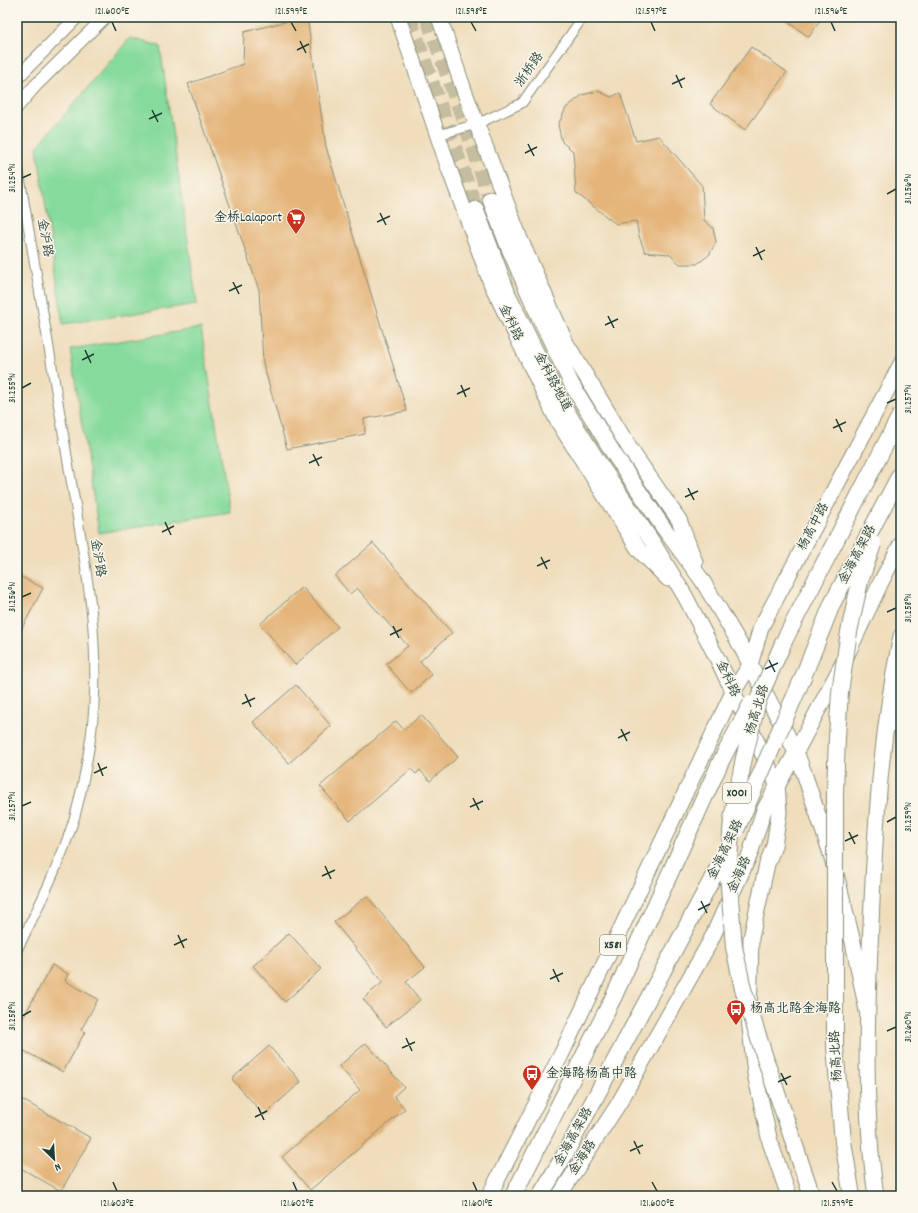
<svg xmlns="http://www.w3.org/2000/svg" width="918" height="1213" viewBox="0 0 918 1213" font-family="Dekko,'LXGW WenKai TC',sans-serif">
	<rect width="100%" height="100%" fill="#fbf7ec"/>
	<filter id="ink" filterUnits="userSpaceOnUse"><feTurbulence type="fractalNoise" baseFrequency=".025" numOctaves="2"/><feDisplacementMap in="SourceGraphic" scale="8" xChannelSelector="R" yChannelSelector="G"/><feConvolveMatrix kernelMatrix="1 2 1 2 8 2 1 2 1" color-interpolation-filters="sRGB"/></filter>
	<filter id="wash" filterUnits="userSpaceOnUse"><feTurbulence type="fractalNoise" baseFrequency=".012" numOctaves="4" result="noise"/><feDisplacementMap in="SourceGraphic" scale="16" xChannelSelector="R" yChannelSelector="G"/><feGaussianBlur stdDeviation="0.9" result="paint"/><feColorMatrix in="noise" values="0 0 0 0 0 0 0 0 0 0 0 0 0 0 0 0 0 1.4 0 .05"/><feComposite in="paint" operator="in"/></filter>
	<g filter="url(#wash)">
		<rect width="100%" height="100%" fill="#efddbb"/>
		<path fill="#86da9c" stroke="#528c68" d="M130 38 160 46 197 304 63 324 37 147Z
			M201 328 230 512 99 533 70 349Z"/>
		<g id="blocks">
			<path fill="#e4b478" d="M305 17H307L326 147 407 411 364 419 365 434 287 449 263 363 259 290 188 84 243 64 244 32Z
				M781 17H822L809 37Z
				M751 47 787 72 745 130 710 104Z
				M598 91 611 97 620 93 636 141 659 136 702 186 704 220 713 228 716 242 709 255 697 264H680L669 254 645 252 639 236 636 221 616 224 576 193 573 151 562 142 558 125 566 108 582 95Z
				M373 543 452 633 420 661 432 675 411 693 386 664 408 646 357 588 350 594 335 576Z
				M17 575 43 588 17 638Z
				M302 587 338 627 295 665 260 624Z
				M296 685 331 726 289 763 253 722Z
				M421 715 458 757 430 781 420 770 416 774 411 769 350 821 320 786 396 721 404 730Z
				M367 896 425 967 406 982 420 1000 386 1027 363 999 383 982 334 922Z
				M289 933 321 969 285 1002 253 966Z
				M52 965 68 974 65 981 98 999 81 1030 85 1032 63 1072 17 1047V1029Z
				M366 1043 404 1087 394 1096 405 1109 310 1190 282 1157 360 1090 339 1066Z
				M269 1046 301 1082 264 1115 232 1079Z
				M17 1097 91 1138 61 1191 17 1166Z"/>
		</g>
	</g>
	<g filter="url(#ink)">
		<use href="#blocks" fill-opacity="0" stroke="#878d78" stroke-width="1"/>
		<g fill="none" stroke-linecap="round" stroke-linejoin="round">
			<path stroke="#c5bda0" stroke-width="15" stroke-dasharray="15 8" stroke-linecap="butt" d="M409 17 476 209
				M427 17 476 155 490 199"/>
			<defs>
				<path id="minor" d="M438 135 477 124 522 103 583 17
					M17 161C35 265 53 370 70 474 85 561 103 647 91 736 87 763 82 790 75 816 61 862 39 906 17 950
					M886 724 901 729"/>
				<path id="tertiary" d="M17 78 77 17
					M17 107 35 86 105 17"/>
				<path id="primary" d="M398 17 448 166 491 283 557 420 639 550 668 579
					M439 17 465 93 520 239 566 343 630 449 679 520 695 562
					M490 199 508 246 536 310 572 385 614 454 663 527 702 580 737 639 796 752 804 773 831 854 853 942 867 1011
					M476 209 508 294 554 389 574 423 601 466 653 543 685 596 718 660 777 784 779 813 774 846 767 864 751 938 749 1018 755 1074 770 1142 789 1196
					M489 1196 562 1053 733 692 750 665 761 627 901 364
					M559 1196 619 1103 710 942 750 854 764 810 796 752 845 659 881 582 901 544
					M876 1196C863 1106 867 1015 871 924 875 828 881 731 901 636"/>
				<path id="trunk" d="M843 1142 852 1196"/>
			</defs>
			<use href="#minor" stroke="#878d78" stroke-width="11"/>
			<use href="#tertiary" stroke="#878d78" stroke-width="14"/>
			<use href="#primary" stroke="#878d78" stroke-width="17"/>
			<use href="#trunk" stroke="#878d78" stroke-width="18"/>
			<use href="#minor" stroke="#fff" stroke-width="9"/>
			<use href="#tertiary" stroke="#fff" stroke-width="12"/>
			<use href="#primary" stroke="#fff" stroke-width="15"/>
			<use href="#trunk" stroke="#fff" stroke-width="16"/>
			<defs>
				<path id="trunk-bridge" d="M736 830 801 682 832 604 901 473
					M843 1142 835 1047V793L837 737 840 692 849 632 860 581 873 544
					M513 1196 614 996 721 761 751 704
					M540 1196 564 1156 727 851
					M812 1196 766 1061 743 989 734 947 728 874 732 819 744 758 758 700 785 639 901 414"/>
			</defs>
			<use href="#trunk-bridge" stroke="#878d78" stroke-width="18" stroke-linecap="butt"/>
			<use href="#trunk-bridge" stroke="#fff" stroke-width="16"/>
		</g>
	</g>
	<path fill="none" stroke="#1f3d34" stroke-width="1.5" d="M112 22 116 31M291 22 296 31M471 22 476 31M651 22 655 31M831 22 835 31M300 41 306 53M297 50 309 44M676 75 682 88M672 84 685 78M152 110 158 122M149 119 162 113M528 144 534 156M525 153 537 147M22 178 31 174M887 194 896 189M380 213 386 225M377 222 390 216M756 247 762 260M753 256 765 250M233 282 239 294M229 291 242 285M608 316 614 328M605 325 618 319M85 350 91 363M82 360 94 354M461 385 466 397M22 388 31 383M457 394 470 388M887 403 896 399M836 419 842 432M833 428 846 422M313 454 319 466M309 463 322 457M688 488 694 500M685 497 698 491M165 522 171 535M162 532 174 526M541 557 547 569M537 566 550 560M22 597 31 593M887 612 896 608M393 626 399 638M390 635 402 629M769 660 775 672M765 669 778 663M245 694 251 707M242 704 255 698M621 729 627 741M618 738 630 732M98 763 103 776M94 773 107 767M473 798 479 810M22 806 31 802M470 807 483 801M887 822 896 817M849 832 855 844M845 841 858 835M325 866 331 879M322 876 335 870M701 901 707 913M698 910 710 904M178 935 184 948M174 945 187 939M553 969 559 982M550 979 563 973M22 1016 31 1011M887 1031 896 1027M406 1038 412 1051M402 1048 415 1042M781 1073 787 1085M778 1082 791 1076M258 1107 264 1120M255 1117 267 1111M634 1141 640 1154M630 1151 643 1145M113 1182 117 1191M293 1182 297 1191M473 1182 477 1191M652 1182 657 1191M832 1182 837 1191"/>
	<defs>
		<symbol id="supermarket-pin" viewBox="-11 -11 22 30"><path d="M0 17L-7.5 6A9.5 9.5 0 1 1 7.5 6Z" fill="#c8321e" stroke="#fbf7ec"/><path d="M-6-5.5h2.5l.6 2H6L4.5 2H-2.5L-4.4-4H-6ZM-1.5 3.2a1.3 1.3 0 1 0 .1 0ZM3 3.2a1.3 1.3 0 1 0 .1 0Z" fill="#fff"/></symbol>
		<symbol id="bus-pin" viewBox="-11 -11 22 30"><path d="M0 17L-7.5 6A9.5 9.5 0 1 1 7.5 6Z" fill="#c8321e" stroke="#fbf7ec"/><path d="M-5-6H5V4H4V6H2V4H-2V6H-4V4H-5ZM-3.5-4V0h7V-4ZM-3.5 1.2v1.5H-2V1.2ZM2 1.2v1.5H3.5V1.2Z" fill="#fff"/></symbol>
	</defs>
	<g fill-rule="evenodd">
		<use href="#supermarket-pin" x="285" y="207" width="22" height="30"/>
		<use href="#bus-pin" x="725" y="998" width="22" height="30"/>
		<use href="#bus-pin" x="521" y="1063" width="22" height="30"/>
	</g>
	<g text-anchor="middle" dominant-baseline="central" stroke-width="3" stroke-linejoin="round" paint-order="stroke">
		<g fill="#fbf7ec" stroke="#61756b" stroke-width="1">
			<rect x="723" y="783" width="28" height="20" rx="3"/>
			<rect x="600" y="935" width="26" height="20" rx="3"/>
		</g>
		<g font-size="12" font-weight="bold" fill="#1f3d34">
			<text x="737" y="793">X001</text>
			<text x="613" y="945">X581</text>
		</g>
		<g font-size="13" fill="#1f3d34" stroke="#fbf7ec">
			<text transform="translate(530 70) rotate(-55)">浙桥路</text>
			<text transform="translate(44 238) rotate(80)">金沪路</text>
			<text transform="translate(510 323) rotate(64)">金科路</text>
			<text transform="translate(552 382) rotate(62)">金科路地道</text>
			<text transform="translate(814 527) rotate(-62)">杨高中路</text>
			<text transform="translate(858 555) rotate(-62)">金海高架路</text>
			<text transform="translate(97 558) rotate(81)">金沪路</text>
			<text transform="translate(727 679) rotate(65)">金科路</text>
			<text transform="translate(758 710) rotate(-73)">杨高北路</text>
			<text transform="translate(726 850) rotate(-64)">金海高架路</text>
			<text transform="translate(740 875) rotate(-66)">金海路</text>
			<text transform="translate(837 1056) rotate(-93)">杨高北路</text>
			<text transform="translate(574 1137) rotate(-61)">金海高架路</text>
			<text transform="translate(583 1158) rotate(-57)">金海路</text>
		</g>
		<g font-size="13" fill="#1f3d34" stroke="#fbf7ec" text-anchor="start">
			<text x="282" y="218" text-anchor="end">金桥Lalaport</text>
			<text x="750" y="1009">杨高北路金海路</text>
			<text x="546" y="1074">金海路杨高中路</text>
		</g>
	</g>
	<rect width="918" height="1213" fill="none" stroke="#fbf7ec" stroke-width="44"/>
	<g transform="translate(54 1159) rotate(155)" stroke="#fbf7ec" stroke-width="3" paint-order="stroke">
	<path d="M0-3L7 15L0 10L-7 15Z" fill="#1f3d34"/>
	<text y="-6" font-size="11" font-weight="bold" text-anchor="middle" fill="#1f3d34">N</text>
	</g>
	<rect x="22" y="22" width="874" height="1169" fill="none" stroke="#1f3d34" stroke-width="1.5"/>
	<g font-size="10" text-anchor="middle" fill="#1f3d34">
		<text x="112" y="14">121.600°E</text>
		<text x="291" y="14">121.599°E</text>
		<text x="471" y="14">121.598°E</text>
		<text x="651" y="14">121.597°E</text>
		<text x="831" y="14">121.596°E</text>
		<text transform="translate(11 178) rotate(-90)" y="4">31.254°N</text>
		<text transform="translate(907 189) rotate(-90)" y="4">31.256°N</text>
		<text transform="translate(11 388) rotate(-90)" y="4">31.255°N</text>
		<text transform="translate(907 399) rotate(-90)" y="4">31.257°N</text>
		<text transform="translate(11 597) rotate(-90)" y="4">31.256°N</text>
		<text transform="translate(907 608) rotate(-90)" y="4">31.258°N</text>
		<text transform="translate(11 806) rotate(-90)" y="4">31.257°N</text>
		<text transform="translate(907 817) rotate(-90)" y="4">31.259°N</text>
		<text transform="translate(11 1016) rotate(-90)" y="4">31.258°N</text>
		<text transform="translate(907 1027) rotate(-90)" y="4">31.260°N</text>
		<text x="117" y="1206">121.603°E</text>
		<text x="297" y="1206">121.602°E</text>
		<text x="477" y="1206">121.601°E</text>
		<text x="657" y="1206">121.600°E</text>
		<text x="837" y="1206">121.599°E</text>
	</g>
</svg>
